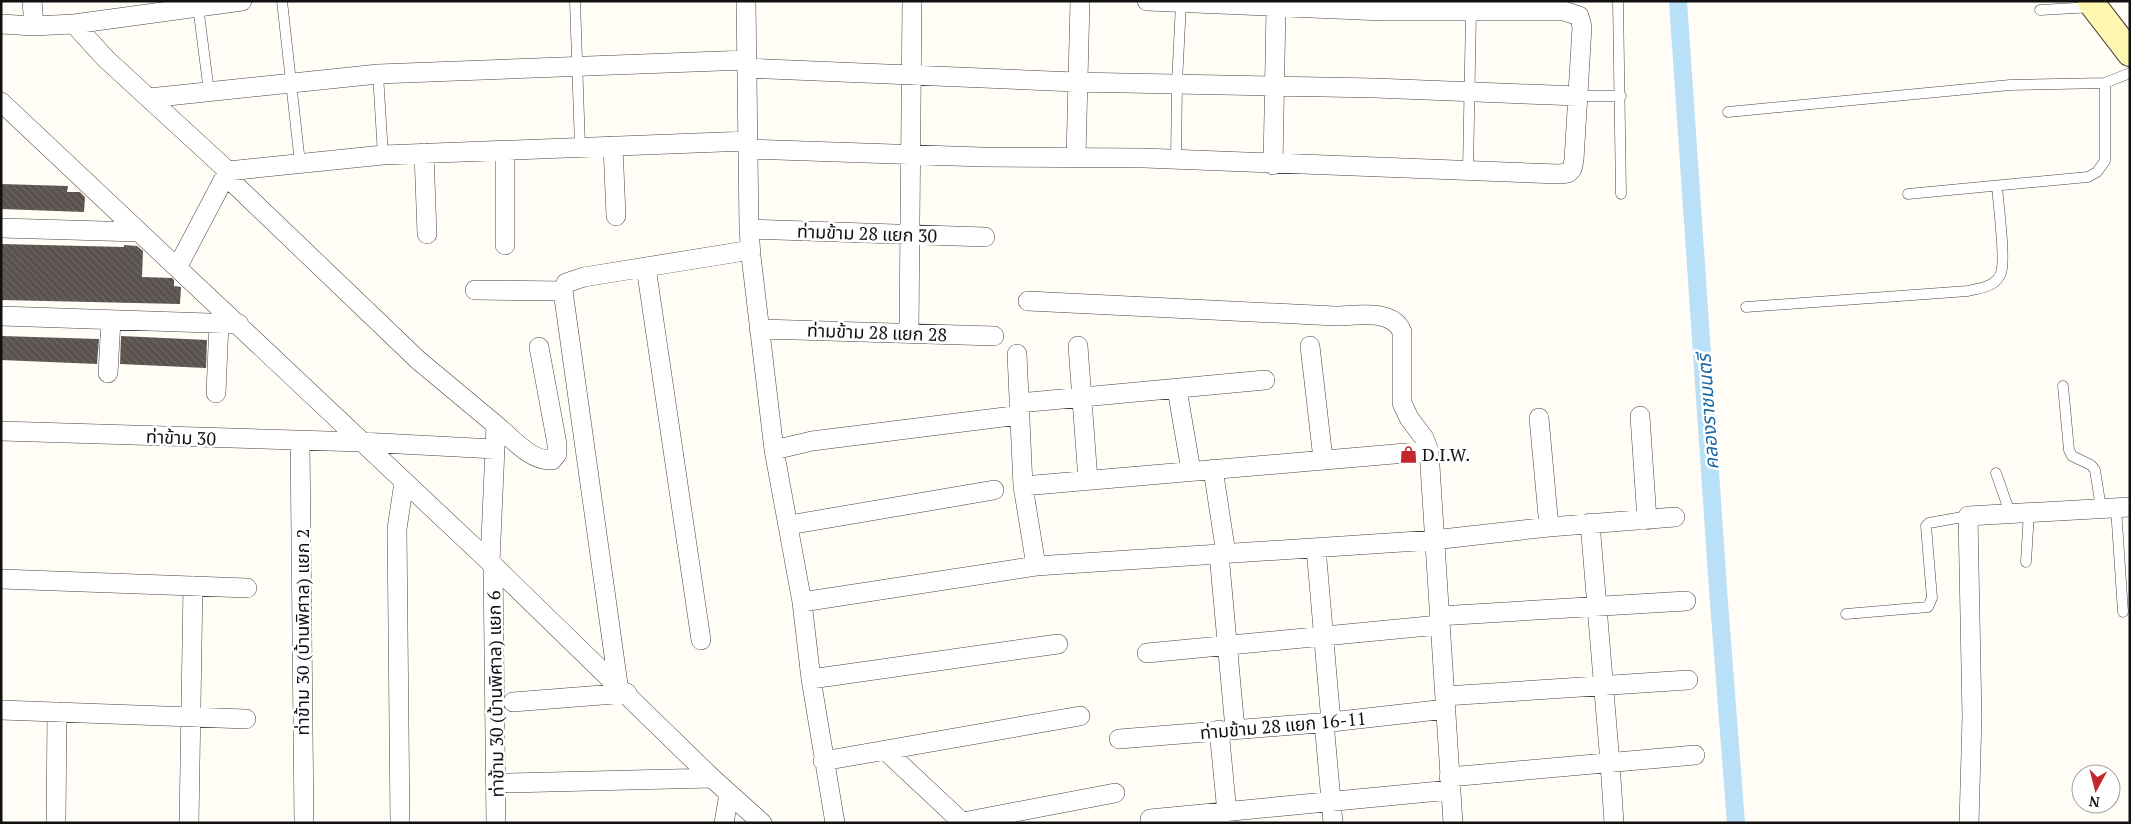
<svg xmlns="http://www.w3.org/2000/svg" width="2131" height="824" viewBox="0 0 2131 824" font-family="'PT Serif','Noto Sans Thai',serif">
	<defs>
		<pattern id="building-back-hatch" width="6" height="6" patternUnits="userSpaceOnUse" patternTransform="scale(1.25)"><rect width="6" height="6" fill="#5a524d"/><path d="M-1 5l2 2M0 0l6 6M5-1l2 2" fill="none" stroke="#6d6662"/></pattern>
	</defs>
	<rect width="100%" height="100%" fill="#fffdf5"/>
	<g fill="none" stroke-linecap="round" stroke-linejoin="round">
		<path stroke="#b9e0f7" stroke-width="18" d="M1678 1 1718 589 1736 823"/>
	</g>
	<path fill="url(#building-back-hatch)" d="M1 184 68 186 67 192H80L85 197 84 212 1 209Z
		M1 244 124 247V245L137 246 143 251 142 277 172 278 174 280V286L181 287 180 304 1 300Z
		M1 336 99 339 97 364 1 360Z
		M121 336 207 340 206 368 120 364Z"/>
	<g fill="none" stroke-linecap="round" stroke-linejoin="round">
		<defs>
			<path id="lane" d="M282 1 300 163
				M575 1 580 147
				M1618 1 1621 194
				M198 6 209 92
				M2040 10 2093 7
				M378 74 383 155
				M1578 96H1621
				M1728 112 2010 85 2105 83
				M1176 160 1177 83 1181 3
				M1468 170 1471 12
				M1908 194 2088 177 2097 172 2105 161V83L2130 73
				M1746 307 1968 291C1980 288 1996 287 2001 273 2006 259 1998 203 1997 186
				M2063 386 2069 450 2072 456 2091 465 2095 470 2101 508
				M1996 473 2010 513
				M2116 508 2123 612
				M2026 562 2029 512
				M1846 614 1928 607 1932 598 1926 526 1929 523 1968 516"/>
			<path id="street" d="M32 1 34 26
				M746 1 749 229 751 256 774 450 802 602 811 679 835 823
				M1 24 34 26 74 24 242 1
				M74 24 106 59 228 171 383 155 748 141
				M747 68 1075 82 1375 88 1578 96
				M149 98 378 74 747 60
				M1 102 493 565 712 778 762 823
				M613 146 616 216
				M748 149 982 157 1144 158 1559 174 1568 173 1572 169 1574 160 1582 27 1579 16 1564 11H1383L1147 1
				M424 153 427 234
				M1076 157 1080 1
				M1273 165 1276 7
				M227 177 418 360 496 425 490 562
				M1 228 138 232
				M749 229 985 237
				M505 245V150
				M178 266 228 171
				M646 267 701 640
				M475 290 563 291
				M1028 301 1335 316C1355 316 1393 308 1402 332V403L1409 418 1424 438 1429 451 1453 823
				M1 316 239 324
				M759 329 994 336
				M909 332 912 1
				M1078 346 1088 480
				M1310 346 1323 459
				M1017 354 1023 486 1036 566 1433 540 1549 527 1675 517
				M108 373 111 320
				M1177 389 1191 471
				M216 393 219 323
				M1019 403 1265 380
				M1640 416 1647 520
				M1539 418 1549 527
				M496 425C513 439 530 461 552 460L557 454V444L539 347
				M1 431 361 442 495 449
				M300 441 304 823
				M774 450 812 441 1020 415
				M1213 469 1226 554
				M1023 486 1429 451
				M1590 523 1610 763 1614 823
				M789 525 994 490
				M1316 548 1331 722
				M1219 554 1235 729
				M493 565 496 823
				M1 579 247 588
				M802 602 1036 566
				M1439 616 1686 601
				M1147 653 1439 625
				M811 679 1058 644
				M618 684 563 291 566 283 584 277 751 250
				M1445 696 1688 680
				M513 702 627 693
				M1 710 246 719
				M1324 722 1333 823
				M1219 730 1228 823
				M1119 739 1331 722 1446 709
				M886 751 963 823
				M823 761 1080 716
				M1449 777 1695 755
				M509 783 712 778
				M1150 819 1450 790
				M963 822 1115 793
				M56 823 57 712
				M189 823 193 586
				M400 823 397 529 404 482
				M724 823 729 794
				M1969 823 1972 717 1968 516 2130 507"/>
			<path id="secondary" d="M2090 1 2130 53"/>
		</defs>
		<use href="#lane" stroke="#444" stroke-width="11"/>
		<use href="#street" stroke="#444" stroke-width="20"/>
		<use href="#secondary" stroke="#333" stroke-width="28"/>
		<use href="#lane" stroke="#fff" stroke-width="10"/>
		<use href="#street" stroke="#fff" stroke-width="19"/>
		<use href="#secondary" stroke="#fff6b0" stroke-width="26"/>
	</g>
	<defs>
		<symbol id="shop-bare" viewBox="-9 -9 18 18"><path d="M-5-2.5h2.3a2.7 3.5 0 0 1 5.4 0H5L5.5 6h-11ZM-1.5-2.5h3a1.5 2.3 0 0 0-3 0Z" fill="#c4262e" stroke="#fff" stroke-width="2.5" paint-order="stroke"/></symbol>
	</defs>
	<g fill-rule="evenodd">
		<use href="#shop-bare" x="1396" y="442" width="25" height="25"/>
	</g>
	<g text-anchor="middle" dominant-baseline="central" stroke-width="5" stroke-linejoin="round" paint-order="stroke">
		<g font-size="18" fill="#111" stroke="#fff">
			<text transform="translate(867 233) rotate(2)">ท่ามข้าม 28 แยก 30</text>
			<text transform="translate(877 332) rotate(2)">ท่ามข้าม 28 แยก 28</text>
			<text transform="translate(181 437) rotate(2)">ท่าข้าม 30</text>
			<text transform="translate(302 632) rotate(-90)">ท่าข้าม 30 (บ้านพิศาล) แยก 2</text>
			<text transform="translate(495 694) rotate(-91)">ท่าข้าม 30 (บ้านพิศาล) แยก 6</text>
			<text transform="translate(1283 725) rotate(-5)">ท่ามข้าม 28 แยก 16-11</text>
		</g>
		<g font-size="18" fill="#111" stroke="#fff" text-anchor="start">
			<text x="1422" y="454">D.I.W.</text>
		</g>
		<g font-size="19" font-style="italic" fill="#1768a6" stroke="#fff">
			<text transform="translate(1707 412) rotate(-94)">คลองราชมนตรี</text>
		</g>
	</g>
	<rect width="2131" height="824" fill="none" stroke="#111111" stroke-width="5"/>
	<g transform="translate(2096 789) rotate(187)"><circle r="24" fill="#ffffff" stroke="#a0a0a0"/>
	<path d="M0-4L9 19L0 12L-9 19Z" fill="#c4262e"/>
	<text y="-8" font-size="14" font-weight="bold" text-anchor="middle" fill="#111111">N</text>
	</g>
</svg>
